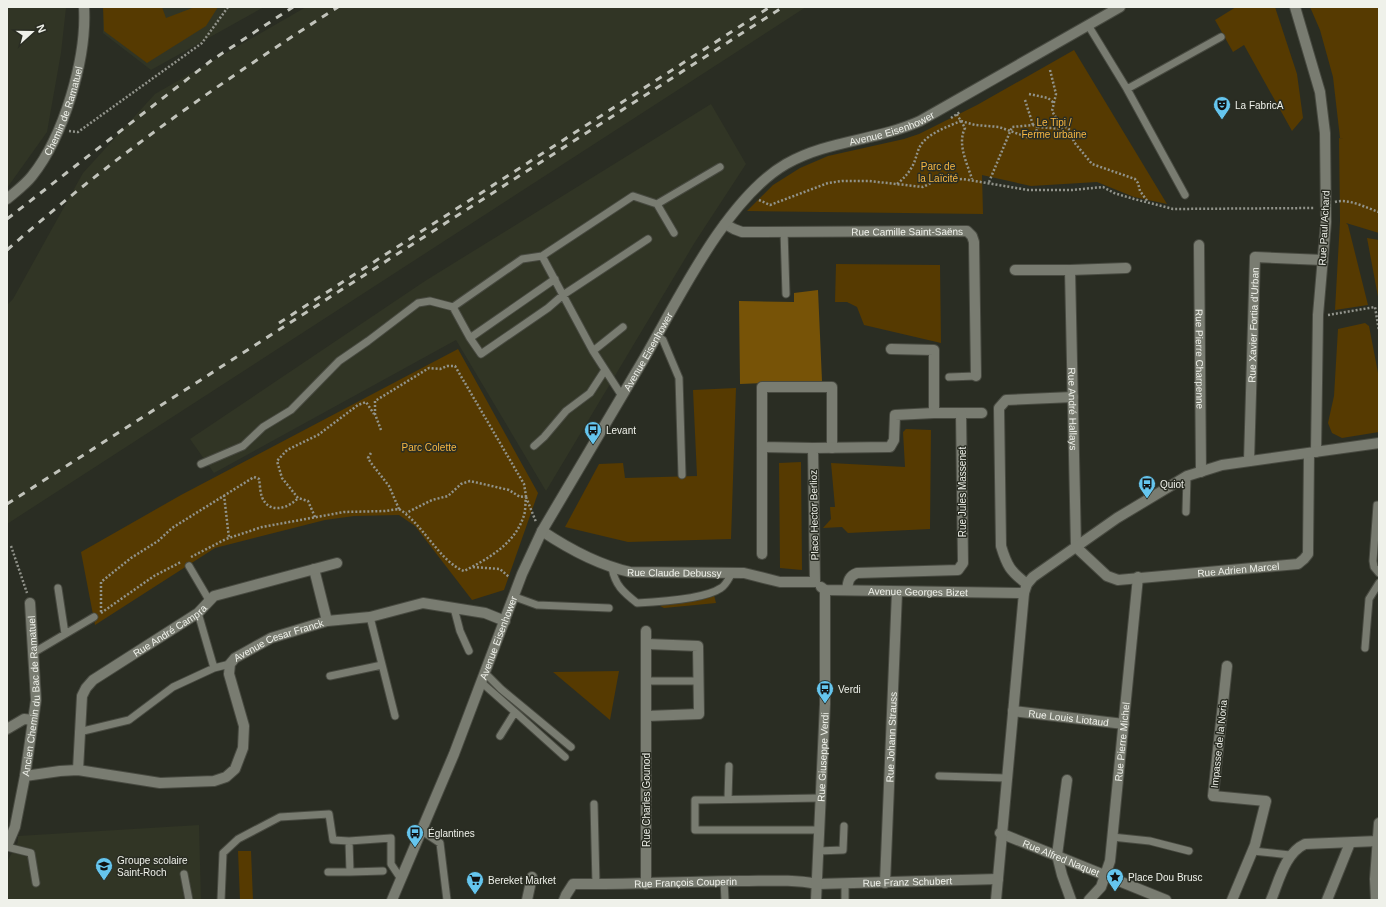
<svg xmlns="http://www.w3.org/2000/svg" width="1386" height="907" viewBox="0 0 1386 907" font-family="Helvetica,sans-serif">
	<rect width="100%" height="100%" fill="#2a2d23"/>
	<path fill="#313525" d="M7 7 66 8 61 53 47 132 7 188Z
		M104 7H264L151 70 103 33Z
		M306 7H806L7 524V305L13 299 83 173 155 94Z
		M711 104 746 164 695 242 546 491 456 340 214 473 190 439 425 281Z
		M199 825 201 900H7V862L18 842V836Z"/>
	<path fill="#563a01" d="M103 7H162L166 18 195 7H218L206 26 147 63 104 31Z
		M1236 7H1275L1297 74 1303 118 1292 131 1244 45 1233 52 1215 20Z
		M1310 7H1379V233L1346 223 1348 225 1368 305 1335 310 1340 221 1339 138 1343 139 1340 138 1333 77 1320 30Z
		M1074 50 1167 204 1134 197 1097 182 1031 186 982 175 983 214 747 211 773 185 800 168 828 156 904 139 919 134 977 105Z
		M1367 238 1379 240V302Z
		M836 264 940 265 941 343 864 325 857 307 847 302H835Z
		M1365 323 1369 326 1379 378V432L1342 438 1332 433 1328 423 1334 396 1338 329Z
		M458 349 538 493 504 590 472 600 415 526 399 515 354 516 325 520 215 548 95 625 81 552 181 495Z
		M736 388 731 539 628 542 565 527 599 464 623 463 625 478 697 476 693 390Z
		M906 429 931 430 930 529 848 533 842 527 823 528 831 519 830 507H835L831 463 905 467 903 432Z
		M801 462 802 570 780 568 779 463Z
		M714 595 716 603 664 608 660 606 662 604Z
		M619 671 610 720 553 672Z
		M238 851H251L253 900H240Z"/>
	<path fill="#775307" d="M818 290 822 381 740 384 739 301 794 302V293Z"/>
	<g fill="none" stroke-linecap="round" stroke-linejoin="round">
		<defs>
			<path id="service" d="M1088 25 1127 89 1221 37
				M1127 89 1185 195
				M657 204 674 233
				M784 231 786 294
				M555 279 470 338 481 354 548 308 563 295 648 239
				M657 336 663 340 679 378 682 475
				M470 338 453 307 522 259 542 256
				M593 351 623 327
				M949 377 976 376
				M622 396 593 351 542 256 633 196 657 204 720 167
				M534 446 544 437 566 411 590 393 605 370
				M201 464 243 446 263 427 291 410 339 361 368 341 418 303 430 301 453 307
				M1379 505H1377L1373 561 1374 567 1379 573
				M1186 512 1187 476
				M189 566 209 600
				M612 568C615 585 623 592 637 603 657 602 705 599 721 588 726 585 729 578 732 573
				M58 588 65 634
				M515 597 537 605 609 608
				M454 608 460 631 469 651
				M198 613 214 668
				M370 617 395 716
				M1365 648 1369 599 1379 583
				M33 653 94 617
				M485 673 501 689 571 747
				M330 676 382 665
				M645 681H699
				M481 682 515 712 500 736
				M515 712 565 757
				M79 732 129 720 173 687 214 668 230 664
				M939 776 1006 778
				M728 799 729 766
				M594 804 596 884
				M819 830H695V800L820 798
				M422 831 440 843 447 900
				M1112 837 1150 841 1189 851
				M7 847 31 853 36 883
				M818 851 843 850 844 826
				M1253 851 1290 855
				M383 871 350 872 349 841 391 838V864L401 879
				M328 872H350
				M184 874 189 900
				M724 881 725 900
				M221 900 223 853 238 839 280 817 329 814 333 840 349 841
				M845 900V884"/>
			<g id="minor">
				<path d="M1295 7 1320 92 1325 133 1326 222 1318 315 1316 452"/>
				<path id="s1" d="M7 199C15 192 25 185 32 176 64 136 87 58 84 7"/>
				<path id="s2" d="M725 224 734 229 742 232 967 231 972 236 974 242 976 376"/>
				<path id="s3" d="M1199 245 1201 472"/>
				<path id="s4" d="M1015 270H1070L1076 547 1107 576 1118 580 1298 564 1304 559 1308 554 1309 453"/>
				<path d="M1070 270 1126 268"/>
				<path d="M891 349 934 350V413"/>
				<path d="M762 447V554"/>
				<path d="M813 448 762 447V387H832V448"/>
				<path id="s5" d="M1249 461 1255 257 1323 260"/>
				<path id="s6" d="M542 531C569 549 598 565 630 572L744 573 780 582H815"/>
				<path d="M314 569 327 621"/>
				<path d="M815 582 813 448 890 447 894 440 895 415 934 413H982"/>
				<path d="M1027 584C1010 571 1007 566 1001 546L999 408 1006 400 1073 397"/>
				<path id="s7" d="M821 587 825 590 1024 593"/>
				<path d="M847 590C848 581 849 576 857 573L958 570 963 563 961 413"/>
				<path d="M647 644 698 646 699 714 647 716"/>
				<path d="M1227 666 1213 796 1266 801 1255 845 1232 900"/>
				<path id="s8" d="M1013 711 1124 724"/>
				<path d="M7 729 24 719 33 720"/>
				<path id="s9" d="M78 770 82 696 86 688 93 680 198 613 214 596 337 563"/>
				<path id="s10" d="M25 776 60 771 78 770 160 783 214 781 226 777 235 769 243 748 244 726 229 674 230 664 235 658 271 638 327 621 370 617 423 603 485 613 505 621"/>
				<path d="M1067 780 1057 855 1062 875 1071 900"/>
				<path id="s11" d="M1000 833 1166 900"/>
				<path id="s12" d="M7 846 15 827 25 776 36 700 30 603"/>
				<path id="s13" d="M885 883 897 592"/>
				<path d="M646 884V631"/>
				<path d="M527 900 532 877"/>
				<path id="s14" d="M564 900 566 895 573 884C629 885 685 881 741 881 767 881 792 879 817 884L998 879"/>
				<path id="s15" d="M816 900 825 704V590"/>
				<path d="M996 900 1024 593 1027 584 1033 577 1117 518 1187 476 1222 465 1379 443"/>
				<path id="s16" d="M1089 900 1101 887 1110 861 1138 577"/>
				<path d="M1271 900C1279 881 1285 853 1305 844L1378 841"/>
				<path d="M1327 900 1350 843"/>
			</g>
			<g id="tertiary">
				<path id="s17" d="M392 900 454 754 522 574 542 531C576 473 611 415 645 357 679 298 727 198 786 164 828 140 876 141 920 121L1120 7"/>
				<path d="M1376 900 1375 879 1379 823"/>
			</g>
		</defs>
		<use href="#service" stroke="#484a41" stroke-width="9"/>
		<use href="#minor" stroke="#484a41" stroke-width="12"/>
		<use href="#tertiary" stroke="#484a41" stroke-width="12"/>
		<path stroke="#91938b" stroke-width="2.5" stroke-dasharray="2 2" stroke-linecap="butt" d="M1050 70 1056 94 1052 111 1058 121 1066 127
			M1029 94 1048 98 1054 103
			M1025 100 1033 125
			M951 118 960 112
			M961 121 975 125 999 127 1027 137 1035 134 1038 127 1063 129 1066 127 1070 130 1074 142 1092 164 1135 179 1138 183 1140 191 1148 202
			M961 121 965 128C957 144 967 163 972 179
			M69 131 78 132 202 43 228 7
			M989 182 1012 127 1033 125 1038 127
			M897 184C904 178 909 173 913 165 917 157 917 149 923 142 932 132 949 126 961 121L956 113
			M759 200 770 205 828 183 842 181H869L923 187 935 181 963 179 1028 190H1072L1103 187 1114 193 1134 199 1173 209 1315 208
			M1335 202C1349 198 1366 208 1379 212
			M1328 315 1375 307 1379 331
			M381 430 375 414V401L429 368 440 369 447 366H455L524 484 526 496 520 497 509 490 470 481 461 484 448 496 432 500 406 513
			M371 453 368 458 371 463 389 486 399 509
			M224 495 229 538
			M526 497 536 522
			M315 517 308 501 298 498 282 478 277 461 287 450 318 435 358 405 366 402 374 414
			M11 546 27 593
			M191 557 226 539 262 527 344 512 385 511 399 509C423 524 440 562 464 571 488 559 514 544 523 518 526 512 525 503 526 496
			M473 567 500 569 509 577
			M101 612V582L131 558 158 541 172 528 254 477 259 479C260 484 260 492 262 497 269 515 289 508 298 498
			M101 613 154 576 181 562"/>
		<use href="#service" stroke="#797c71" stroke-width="7"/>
		<use href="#minor" stroke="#797c71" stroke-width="10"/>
		<use href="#tertiary" stroke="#797c71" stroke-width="10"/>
		<path stroke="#c1c3bb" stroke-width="3" stroke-dasharray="7 7" stroke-linecap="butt" d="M7 219 212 60 293 7
			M7 250C110 159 222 81 338 7
			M279 323 770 7
			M7 504 783 7"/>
	</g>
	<defs>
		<symbol id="theatre-pin" viewBox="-11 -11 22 30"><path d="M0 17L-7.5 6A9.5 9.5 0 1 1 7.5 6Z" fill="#65c5ee" stroke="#2a2d23"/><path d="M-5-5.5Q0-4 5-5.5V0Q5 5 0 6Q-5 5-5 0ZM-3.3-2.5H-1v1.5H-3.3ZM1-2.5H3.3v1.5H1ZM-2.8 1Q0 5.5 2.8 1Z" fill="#111"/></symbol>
		<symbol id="bus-pin" viewBox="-11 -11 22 30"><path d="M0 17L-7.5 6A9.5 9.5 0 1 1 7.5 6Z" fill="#65c5ee" stroke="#2a2d23"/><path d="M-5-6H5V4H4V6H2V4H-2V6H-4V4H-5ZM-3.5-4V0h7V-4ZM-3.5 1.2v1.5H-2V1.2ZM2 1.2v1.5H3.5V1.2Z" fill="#111"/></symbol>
		<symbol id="school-pin" viewBox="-11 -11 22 30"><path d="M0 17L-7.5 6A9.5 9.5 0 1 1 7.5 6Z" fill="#65c5ee" stroke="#2a2d23"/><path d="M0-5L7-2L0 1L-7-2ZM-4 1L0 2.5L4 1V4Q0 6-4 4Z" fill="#111"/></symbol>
		<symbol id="sight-pin" viewBox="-11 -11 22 30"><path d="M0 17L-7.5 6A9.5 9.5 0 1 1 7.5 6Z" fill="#65c5ee" stroke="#2a2d23"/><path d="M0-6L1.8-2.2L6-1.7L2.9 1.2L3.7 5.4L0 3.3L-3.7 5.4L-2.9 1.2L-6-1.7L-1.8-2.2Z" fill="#111"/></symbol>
		<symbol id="supermarket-pin" viewBox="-11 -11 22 30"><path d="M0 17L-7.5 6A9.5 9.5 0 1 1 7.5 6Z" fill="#65c5ee" stroke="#2a2d23"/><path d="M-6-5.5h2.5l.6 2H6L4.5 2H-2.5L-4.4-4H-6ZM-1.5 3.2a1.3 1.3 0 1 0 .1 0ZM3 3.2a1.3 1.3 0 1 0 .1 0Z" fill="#111"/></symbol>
	</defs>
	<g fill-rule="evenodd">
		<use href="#theatre-pin" x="1212" y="95" width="20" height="27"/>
		<use href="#bus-pin" x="583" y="420" width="20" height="27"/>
		<use href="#bus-pin" x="1137" y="474" width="20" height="27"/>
		<use href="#bus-pin" x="815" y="679" width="20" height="27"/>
		<use href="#bus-pin" x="405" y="823" width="20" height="27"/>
		<use href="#school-pin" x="94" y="856" width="20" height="27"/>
		<use href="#sight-pin" x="1105" y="867" width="20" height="27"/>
		<use href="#supermarket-pin" x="465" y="870" width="20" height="27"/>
	</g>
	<g text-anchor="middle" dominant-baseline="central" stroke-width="3" stroke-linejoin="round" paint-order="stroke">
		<g font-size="10" fill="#eff1ea" stroke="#2a2d23" text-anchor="start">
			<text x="1235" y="105">La FabricA</text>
			<text x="606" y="430">Levant</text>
			<text x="1160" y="484">Quiot</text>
			<text x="838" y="689">Verdi</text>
			<text x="428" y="833">Églantines</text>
			<text x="117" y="860">Groupe scolaire<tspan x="117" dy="12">Saint-Roch</tspan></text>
			<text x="1128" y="877">Place Dou Brusc</text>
			<text x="488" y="880">Bereket Market</text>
		</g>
		<g font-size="10" fill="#eff1ea" stroke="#2a2d23">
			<text stroke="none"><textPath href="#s1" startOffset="107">Chemin de Ramatuel</textPath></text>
			<text stroke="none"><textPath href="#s17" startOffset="954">Avenue Eisenhower</textPath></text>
			<text transform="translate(1324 228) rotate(-87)">Rue Paul Achard</text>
			<text stroke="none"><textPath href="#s2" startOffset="184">Rue Camille Saint-Saëns</textPath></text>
			<text stroke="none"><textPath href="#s5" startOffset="136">Rue Xavier Fortia d'Urban</textPath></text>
			<text stroke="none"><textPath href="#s17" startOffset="607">Avenue Eisenhower</textPath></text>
			<text stroke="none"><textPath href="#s3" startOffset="114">Rue Pierre Charpenne</textPath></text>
			<text stroke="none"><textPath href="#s4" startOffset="194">Rue André Hallays</textPath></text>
			<text transform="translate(962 492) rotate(-90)">Rue Jules Massenet</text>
			<text transform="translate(814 515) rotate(-91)">Place Hector Berlioz</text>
			<text stroke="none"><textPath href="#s4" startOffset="507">Rue Adrien Marcel</textPath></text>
			<text stroke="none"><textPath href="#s6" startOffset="142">Rue Claude Debussy</textPath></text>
			<text stroke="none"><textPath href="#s7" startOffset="98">Avenue Georges Bizet</textPath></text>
			<text stroke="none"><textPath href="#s9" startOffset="185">Rue André Campra</textPath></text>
			<text stroke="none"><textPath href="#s17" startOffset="283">Avenue Eisenhower</textPath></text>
			<text stroke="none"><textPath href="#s10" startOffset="379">Avenue Cesar Franck</textPath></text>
			<text stroke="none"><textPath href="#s12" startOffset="153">Ancien Chemin du Bac de Ramatuel</textPath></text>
			<text stroke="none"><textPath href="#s8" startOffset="56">Rue Louis Liotaud</textPath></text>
			<text stroke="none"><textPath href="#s13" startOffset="146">Rue Johann Strauss</textPath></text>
			<text stroke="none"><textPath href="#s16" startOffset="165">Rue Pierre Michel</textPath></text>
			<text transform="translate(1219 744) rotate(-84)">Impasse de la Noria</text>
			<text stroke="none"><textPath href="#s15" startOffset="143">Rue Giuseppe Verdi</textPath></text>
			<text transform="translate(646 800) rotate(-90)">Rue Charles Gounod</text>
			<text stroke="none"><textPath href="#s11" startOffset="66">Rue Alfred Naquet</textPath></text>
			<text stroke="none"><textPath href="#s14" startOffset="353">Rue Franz Schubert</textPath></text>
			<text stroke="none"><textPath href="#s14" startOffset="131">Rue François Couperin</textPath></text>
		</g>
		<g font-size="10" fill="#f8b741" stroke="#2a2d23">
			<text x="1054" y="122">Le Tipi /<tspan x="1054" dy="12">Ferme urbaine</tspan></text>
			<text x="938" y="166">Parc de<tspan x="938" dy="12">la Laïcité</tspan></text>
			<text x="429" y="447">Parc Colette</text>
		</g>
	</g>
	<rect width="1386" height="907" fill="none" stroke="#eff1ea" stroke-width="16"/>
	<g transform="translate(32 32) rotate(69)" stroke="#2a2d23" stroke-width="3" paint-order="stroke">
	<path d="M0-3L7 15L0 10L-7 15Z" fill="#eff1ea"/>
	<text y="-6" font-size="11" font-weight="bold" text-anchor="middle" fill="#eff1ea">N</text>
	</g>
</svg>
